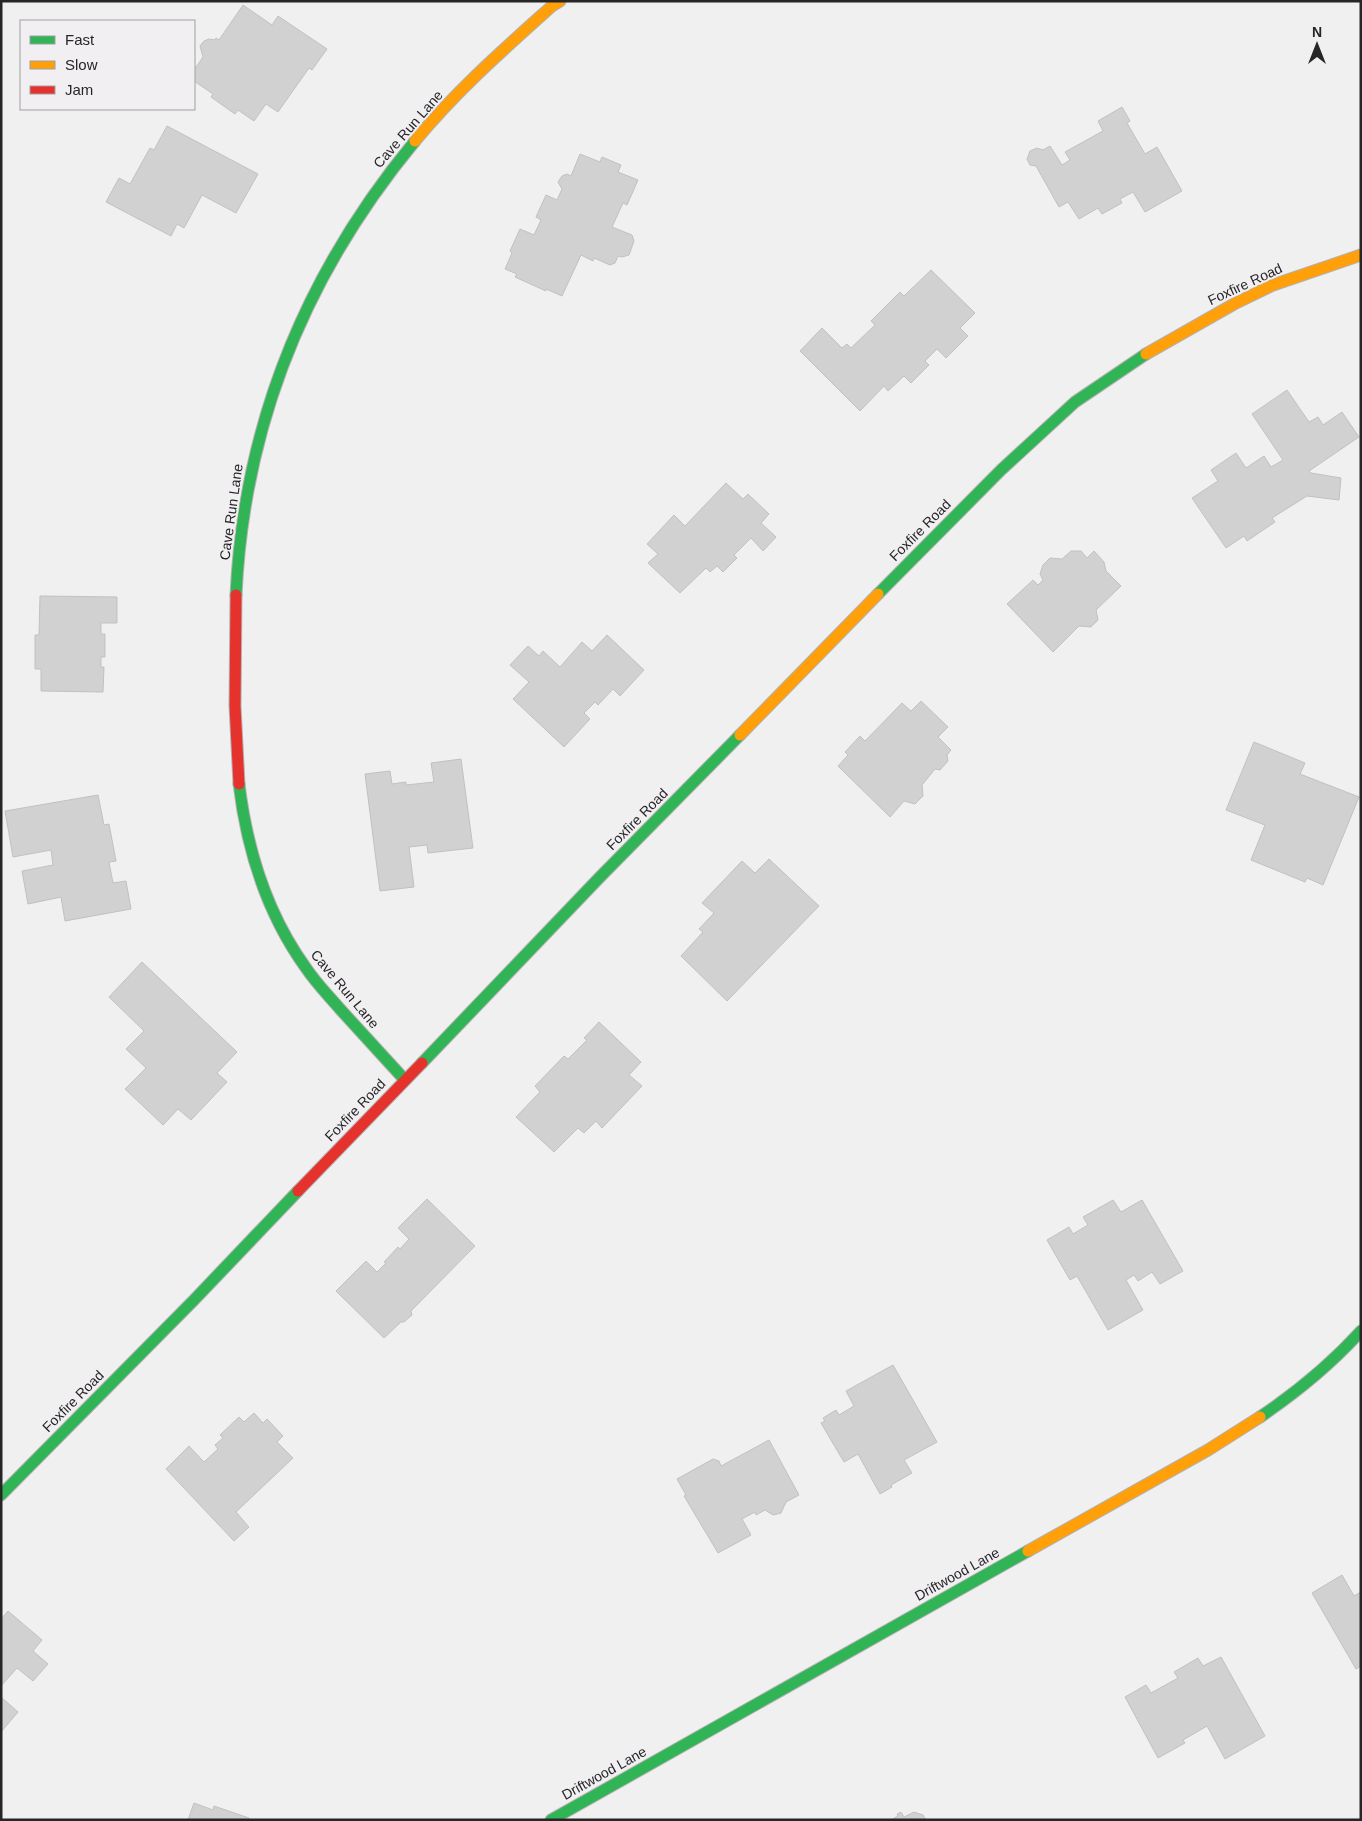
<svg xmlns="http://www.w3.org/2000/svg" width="1362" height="1821" viewBox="0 0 1362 1821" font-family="Arial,sans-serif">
	<rect width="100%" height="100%" fill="#f1f0f1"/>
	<path fill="#d2d1d2" stroke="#c2c1c2" d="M243 5 272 25 278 16 327 49 312 70 309 68 278 112 266 104 254 121 238 110 235 114 211 97 213 94 194 81V70L203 57 200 46 204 41 209 39 215 40 216 38 219 40Z
		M1122 107 1130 121 1127 123 1145 154 1157 147 1182 191 1145 212 1133 192 1120 199 1122 203 1102 214 1098 208 1079 219 1068 202 1059 207 1036 166 1030 165 1027 159 1030 151 1037 148 1043 150 1050 146 1062 165 1070 160 1065 152 1103 131 1098 121Z
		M167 126 258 174 236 213 202 195 184 228 177 224 171 236 106 202 119 178 130 184 150 148 154 150Z
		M580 154 600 162 602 157 621 165 618 172 638 180 627 205 623 203 612 227 632 235 634 241 629 255 622 257 618 256 615 263 610 265 594 258 593 261 581 255 562 296 546 289V291L515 277 517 274 505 269 512 253 510 251 520 229 534 235 541 220 536 217 546 195 557 200 562 189 558 182 562 176 567 174 571 176Z
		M931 270 975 313 960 328 968 336 946 358 937 349 925 361 929 365 911 383 904 376 888 391 884 386 860 411 800 351 822 328 842 348 847 344 851 348 875 325 871 321 900 292 904 296Z
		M1287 390 1309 422 1318 417 1323 425 1342 412 1359 437 1309 471 1311 473 1341 478 1339 500 1307 496 1272 518 1275 522 1247 541 1244 536 1226 548 1192 498 1218 481 1211 470 1236 453 1246 468 1264 456 1271 467 1283 460 1252 414Z
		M726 483 743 499 748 494 769 514 761 523 776 537 763 551 751 538 734 555 737 558 723 572 717 566 710 572 706 568 680 593 648 563 658 554 647 544 674 515 685 526Z
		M1071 551H1081L1087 558 1094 551 1104 562 1106 571 1121 586 1096 610 1098 620 1091 627 1079 626 1053 652 1007 604 1033 580 1038 585 1043 580 1040 574 1043 565 1050 558 1062 559Z
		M40 596 117 597V623H101V634H105V657H101V667H104L103 692 41 691V669H35V635H39Z
		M607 635 644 670 620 696 613 689 598 705 595 702 584 713 590 719 564 747 513 699 529 682 510 665 528 646 539 656 543 651 560 667 582 642 592 651Z
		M921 701 948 727 938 737 951 750 947 755 948 761 940 770 935 769 922 785 923 796 915 804 904 801 890 817 838 766 848 755 845 752 860 736 865 741 902 703 911 711Z
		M1254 742 1305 763 1300 774 1359 797 1323 885 1307 878 1305 882 1251 860 1265 825 1226 810Z
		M461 759 473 848 428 853 427 845 409 847 414 887 380 891 365 774 390 771 392 784 406 782V785L434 782 431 763Z
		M98 795 104 825 109 824 116 861 109 862 113 883 126 881 131 909 65 921 61 897 28 904 22 871 53 865 51 850 13 857 5 811Z
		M769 859 819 906 727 1001 681 956 703 932 699 929 714 913 702 903 742 861 755 873Z
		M142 962 237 1052 217 1073 227 1082 191 1120 178 1109 163 1125 125 1089 146 1068 126 1049 144 1031 109 997Z
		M599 1022 641 1062 629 1075 642 1086 602 1128 596 1121 584 1133 578 1128 554 1152 516 1117 540 1092 535 1086 564 1056 568 1059 587 1040 584 1038Z
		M427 1199 475 1246 411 1311 412 1315 404 1322H401L384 1338 336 1291 366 1261 377 1272 386 1263 384 1262 398 1247 400 1249 409 1239 398 1228Z
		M1113 1200 1121 1212 1142 1200 1183 1271 1160 1284 1152 1272 1138 1281 1134 1275 1126 1280 1143 1310 1108 1330 1077 1276 1070 1280 1047 1240 1069 1227 1073 1234 1088 1225 1083 1217Z
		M893 1365 937 1442 904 1460 912 1473 891 1485 892 1487 880 1494 858 1454 844 1462 821 1423 825 1421 823 1418 836 1410 839 1415 854 1406 846 1391Z
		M254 1413 263 1423 267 1419 283 1436 277 1442 293 1458 236 1512 249 1527 234 1541 166 1469 189 1446 204 1462 218 1449 215 1445 223 1438 220 1435 239 1417 244 1422Z
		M769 1440 799 1495 786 1502 781 1513 773 1515 765 1510 756 1515 755 1512 742 1519 751 1535 718 1553 684 1496 686 1495 677 1479 713 1459 719 1461 721 1466Z
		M1342 1575 1354 1596 1361 1592V1666L1356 1669 1312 1593Z
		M8 1611 42 1640 33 1651 48 1664 33 1681 17 1668 1 1686V1619Z
		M1221 1657 1265 1736 1225 1759 1207 1726 1183 1740 1185 1743 1158 1758 1125 1697 1146 1685 1151 1693 1178 1678 1174 1672 1198 1658 1203 1666Z
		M1 1697 18 1712 1 1732Z
		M194 1803 213 1810 214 1806 249 1818V1820H188Z
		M901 1812 904 1817 914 1812 923 1815 926 1820H891L898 1816 897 1814Z"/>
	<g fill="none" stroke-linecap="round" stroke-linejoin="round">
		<defs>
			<path id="fast" d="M878 594 1001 470 1075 402 1146 354
				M236 595C244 424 306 273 415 141
				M239 784C247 850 267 914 306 968 316 983 328 995 340 1009 361 1032 383 1056 404 1079
				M422 1063 600 877 740 735
				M1260 1417C1297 1392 1331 1364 1361 1331
				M1 1495 194 1300 298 1191
				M551 1820 1028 1551"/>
			<path id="slow" d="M415 141C456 91 504 49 552 6L560 1
				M1146 354 1234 304 1273 285 1361 255
				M740 735 878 594
				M1028 1551 1208 1450 1260 1417"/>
			<path id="jam" d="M236 595 235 706 239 784
				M298 1191 422 1063"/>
		</defs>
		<use href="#fast" stroke="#b3b2b3" stroke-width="13"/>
		<use href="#slow" stroke="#b3b2b3" stroke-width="13"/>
		<use href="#jam" stroke="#b3b2b3" stroke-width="13"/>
		<use href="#fast" stroke="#30b455" stroke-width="11"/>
		<use href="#slow" stroke="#ff9f0a" stroke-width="11"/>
		<use href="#jam" stroke="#e5322d" stroke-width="11"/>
	</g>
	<g text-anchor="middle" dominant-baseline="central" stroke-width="4" stroke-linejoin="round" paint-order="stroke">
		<g font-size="14" fill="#272627" stroke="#f1eff2">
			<text transform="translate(408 129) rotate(-49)">Cave Run Lane</text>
			<text transform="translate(1245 284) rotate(-25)">Foxfire Road</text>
			<text transform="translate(231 512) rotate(-82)">Cave Run Lane</text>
			<text transform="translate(920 530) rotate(-45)">Foxfire Road</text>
			<text transform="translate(637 819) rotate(-45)">Foxfire Road</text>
			<text transform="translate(345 989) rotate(50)">Cave Run Lane</text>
			<text transform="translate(355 1110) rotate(-46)">Foxfire Road</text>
			<text transform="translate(73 1401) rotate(-45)">Foxfire Road</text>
			<text transform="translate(957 1574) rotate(-29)">Driftwood Lane</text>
			<text transform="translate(604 1773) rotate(-29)">Driftwood Lane</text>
		</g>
	</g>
	<rect width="1362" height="1821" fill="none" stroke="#272627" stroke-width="5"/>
	<rect x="20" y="20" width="175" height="90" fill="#f1eff2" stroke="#a09fa1"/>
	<rect x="30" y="36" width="25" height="8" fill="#30b455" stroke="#a09fa1"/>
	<text x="65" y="45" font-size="15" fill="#272627">Fast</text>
	<rect x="30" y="61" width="25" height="8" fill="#ff9f0a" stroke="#a09fa1"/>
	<text x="65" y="70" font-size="15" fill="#272627">Slow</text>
	<rect x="30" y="86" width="25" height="8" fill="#e5322d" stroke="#a09fa1"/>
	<text x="65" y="95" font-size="15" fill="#272627">Jam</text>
	<g transform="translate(1317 45)" stroke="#f1eff2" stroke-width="4" paint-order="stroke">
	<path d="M0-4L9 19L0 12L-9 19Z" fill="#272627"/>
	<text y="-8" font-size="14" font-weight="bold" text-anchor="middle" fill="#272627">N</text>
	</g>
</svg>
